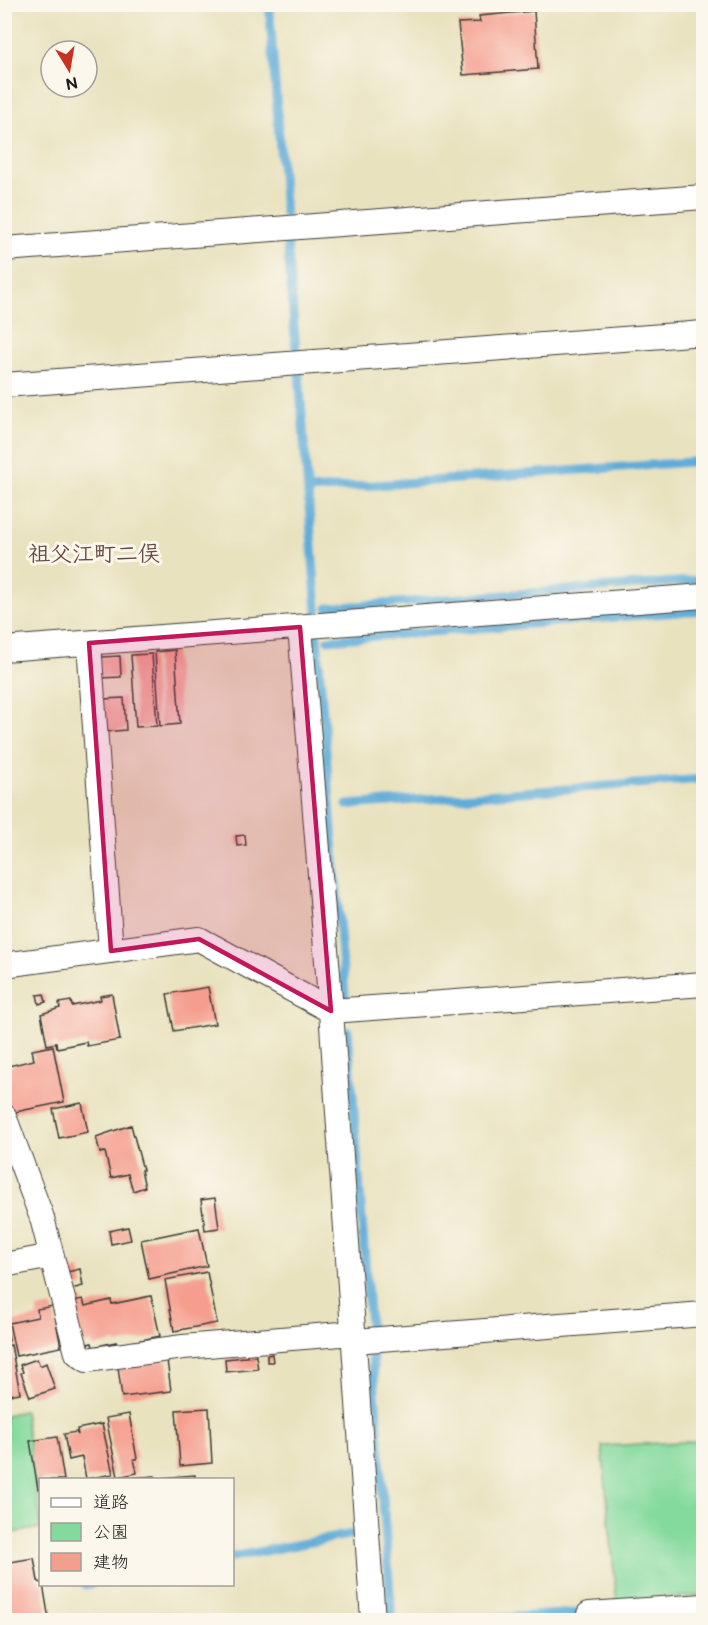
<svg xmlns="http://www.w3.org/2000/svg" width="708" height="1625" viewBox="0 0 708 1625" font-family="'Balsamiq Sans','Klee One',sans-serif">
	<rect width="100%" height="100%" fill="#fbf7ec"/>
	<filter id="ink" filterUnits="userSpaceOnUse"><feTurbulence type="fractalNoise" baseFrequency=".0167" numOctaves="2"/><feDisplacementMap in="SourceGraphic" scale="12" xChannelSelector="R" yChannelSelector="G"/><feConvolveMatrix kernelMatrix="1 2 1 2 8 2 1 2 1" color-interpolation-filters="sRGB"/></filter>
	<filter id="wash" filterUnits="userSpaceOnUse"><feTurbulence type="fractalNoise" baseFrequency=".008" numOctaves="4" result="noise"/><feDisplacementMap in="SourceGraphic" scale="24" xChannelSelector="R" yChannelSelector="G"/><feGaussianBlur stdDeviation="1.35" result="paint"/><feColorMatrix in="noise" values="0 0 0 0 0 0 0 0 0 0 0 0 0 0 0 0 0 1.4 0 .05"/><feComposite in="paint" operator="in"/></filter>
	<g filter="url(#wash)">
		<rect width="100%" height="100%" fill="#e9e2bf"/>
		<path fill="#84da9d" stroke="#507b5c" stroke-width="1.5" d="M24 1411 40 1515V1528L5 1534V1415Z
			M703 1441V1595L617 1603 602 1446Z"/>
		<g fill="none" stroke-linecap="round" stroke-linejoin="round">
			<path stroke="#5eacd8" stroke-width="9" d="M269 4 285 214
				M287 238 296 351
				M299 374 317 613
				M308 490 704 461
				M328 608 704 580
				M317 637 345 995
				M328 640 704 610
				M347 805 704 779
				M348 1031 370 1326
				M372 1351 392 1620
				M232 1557 358 1533
				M86 1585 91 1584
				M474 1620 576 1613"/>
		</g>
		<g id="blocks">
			<path fill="#f59e8e" d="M534 11 538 69 463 75 458 23 480 22 479 16Z
				M175 650 180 724 160 726 155 652Z
				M152 654 157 726 136 727 131 655Z
				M120 656 121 677 101 678 100 657Z
				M124 698 126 730 105 732 103 699Z
				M245 835 246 845 237 846 236 836Z
				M208 987 215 1024 174 1031 167 994Z
				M44 994 46 1002 39 1004 37 995Z
				M112 994 120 1040 87 1046 86 1042 57 1048 56 1043 47 1045 41 1014 60 1008 59 1003 71 1001 72 1006 101 1000 100 996Z
				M53 1046 64 1102 10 1113 4 1085V1067L34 1060 32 1050Z
				M82 1103 88 1132 59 1138 53 1109Z
				M131 1125 143 1170H141L145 1187 133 1191 128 1174 111 1178 105 1152 100 1153 96 1137Z
				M215 1198 219 1228 205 1230 201 1200Z
				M128 1227 131 1240 111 1244 109 1231Z
				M199 1228 207 1266 149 1279 141 1240Z
				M80 1269 83 1286 71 1289 67 1272Z
				M207 1272 217 1323 174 1331 165 1280Z
				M151 1296 160 1336 117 1345 116 1342 93 1347 92 1343 82 1345 72 1301 83 1299 85 1306 111 1300 112 1304Z
				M53 1306 61 1347 16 1356 9 1323 38 1317 37 1309Z
				M7 1331 9 1341 4 1342V1332Z
				M11 1345 20 1393 4 1396V1346Z
				M272 1354 273 1362H267V1355Z
				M256 1356 258 1369 226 1372 225 1359Z
				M37 1359 40 1366 46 1363 55 1389 30 1397 21 1373 23 1372 20 1365Z
				M167 1360 171 1391 122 1397 118 1367Z
				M209 1408 212 1463 180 1466 176 1410Z
				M129 1414 137 1459H134L137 1473 118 1477 106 1418Z
				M102 1424 113 1474 86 1479 82 1457 69 1460 64 1434 76 1432 78 1435 77 1429Z
				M57 1437 64 1480H40V1489H38L30 1441Z
				M195 1475V1480H161V1478Z
				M155 1476V1480H129V1478Z
				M34 1558 38 1581 43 1584 49 1620H4V1563Z"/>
		</g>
	</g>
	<g filter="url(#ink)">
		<use href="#blocks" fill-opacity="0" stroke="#3b3a34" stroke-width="1.5"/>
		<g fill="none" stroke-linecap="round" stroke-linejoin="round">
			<defs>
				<path id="minor" d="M4 249 704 197
					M4 385 704 333
					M300 627 331 1011 373 1620
					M89 643 111 951
					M4 649 704 596
					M4 965 199 939 331 1011 704 984
					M4 1116 42 1218 77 1353 87 1360 183 1347 353 1333
					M4 1265 52 1256
					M354 1341 704 1314
					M590 1620 589 1614 704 1606"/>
			</defs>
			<use href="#minor" stroke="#3b3a34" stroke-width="26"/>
			<use href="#minor" stroke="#fff" stroke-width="24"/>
		</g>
	</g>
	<path fill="#c2185b" fill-opacity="0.2" stroke="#c2185b" stroke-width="4.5" stroke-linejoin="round" d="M300 627 331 1011 199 939 111 951 89 643Z"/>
	<g text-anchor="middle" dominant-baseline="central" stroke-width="6" stroke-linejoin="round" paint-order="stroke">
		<g font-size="22" font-weight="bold" fill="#684a44" stroke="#fbf7ec">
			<text x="94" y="554">祖父江町二俣</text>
		</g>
	</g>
	<rect width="708" height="1625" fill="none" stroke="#fbf7ec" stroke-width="24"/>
	<rect x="39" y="1478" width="195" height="108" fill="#fbf7ec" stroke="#a29f99" stroke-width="1.5"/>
	<rect x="51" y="1498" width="30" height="9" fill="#ffffff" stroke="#a29f99" stroke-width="1.5"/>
	<text x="93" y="1508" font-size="18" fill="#1c1c1c">道路</text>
	<rect x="51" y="1523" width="30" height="18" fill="#84da9d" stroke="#a29f99" stroke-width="1.5"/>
	<text x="93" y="1538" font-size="18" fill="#1c1c1c">公園</text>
	<rect x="51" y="1553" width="30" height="18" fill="#f59e8e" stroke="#a29f99" stroke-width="1.5"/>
	<text x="93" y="1568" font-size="18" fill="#1c1c1c">建物</text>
	<g transform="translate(69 69) rotate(169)"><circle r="28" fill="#fbf7ec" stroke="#a29f99" stroke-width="1.5"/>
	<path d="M0-4.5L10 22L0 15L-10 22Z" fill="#c8321e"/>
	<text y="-9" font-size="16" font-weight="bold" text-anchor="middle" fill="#1c1c1c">N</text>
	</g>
</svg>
